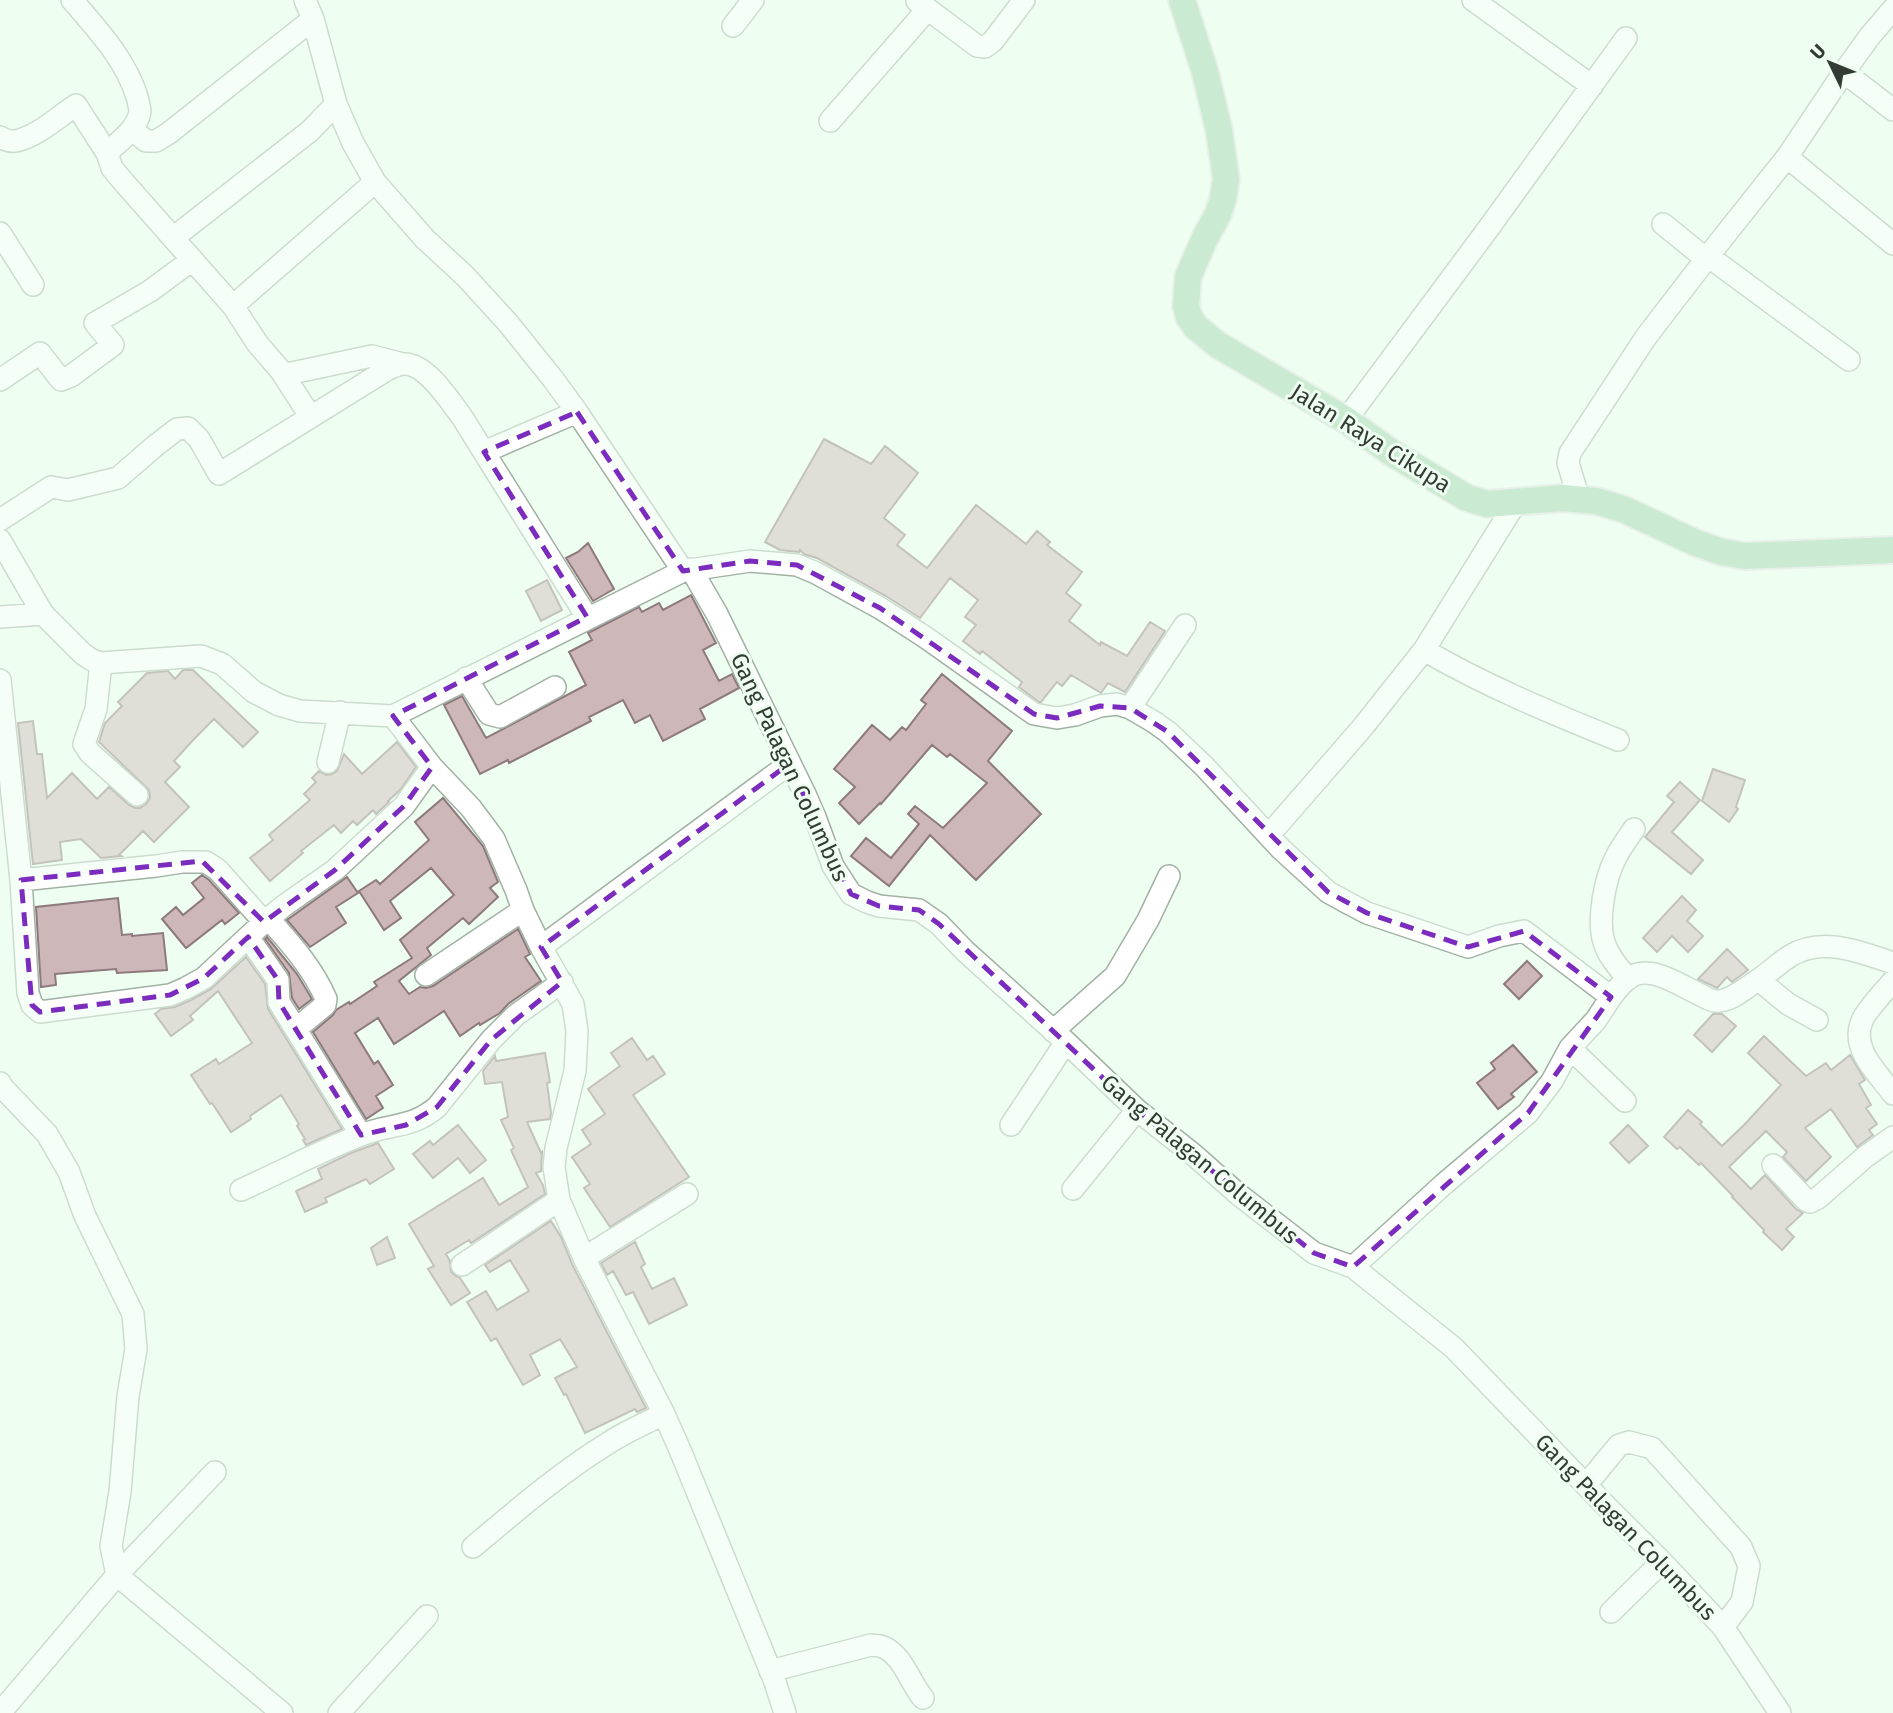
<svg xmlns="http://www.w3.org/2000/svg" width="1893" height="1713" viewBox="0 0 1893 1713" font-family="'Fira Sans',sans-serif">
	<rect width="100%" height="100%" fill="#eefff1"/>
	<path fill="#cdb7b9" stroke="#8e7a7c" stroke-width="2" d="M824 439 871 464 885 446 918 473 884 518 905 535 897 545 927 568 976 505 1026 544 1037 531 1050 542 1047 545 1082 572 1066 593 1081 605 1069 621 1100 645 1101 642 1127 656 1150 622 1165 631 1125 692 1108 683 1101 693 1071 675 1062 686 1057 682 1041 702H1039L1019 687 1022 682 982 651 980 654 963 641 976 625 965 617 978 600 950 578 920 618 886 596 817 558 804 554 800 550 799 552 780 550 765 542Z
		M588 543 614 589 593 601 566 558 578 552Z
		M547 580 562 610 541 621 526 591Z
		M691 595 716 643 703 650 719 681 732 674 739 688 700 709 705 719 663 741 650 715 635 723 623 700 589 717 591 721 509 763 508 760 480 774 444 705 462 696 486 738 586 685 569 652 592 640 588 633 639 607 642 612 659 603 663 610Z
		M183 670H193L258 732 243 747 214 719 195 738 174 761 180 767 165 782 189 807 154 842 143 831 119 855 121 856 101 858 81 839 60 842 62 860 33 864 18 723 33 721 37 754H42L47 798 72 773 97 799 109 787 129 805 135 808H140L146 804 150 798 149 790 99 742 105 723 122 706 118 702 147 673 168 671 175 679Z
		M942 674 1012 731 988 761 1041 814 976 880 930 835 889 886 851 856 866 838 891 858 919 824 908 814 915 806 943 828 987 783 950 754 947 757 932 745 881 804 880 803 859 824 839 803 855 787 834 769 872 725 890 740 902 727 906 730 926 704 921 700Z
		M397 742 416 767 400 790 388 801 389 802 376 814 373 810 357 825 353 821 341 833 334 825 301 851 303 853 270 881 250 858 273 840 269 835 310 800 304 794 316 782 312 778 319 771 326 775 332 774 337 771 344 754 362 774Z
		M1713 769 1745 780 1736 807 1738 809 1729 822 1702 801Z
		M1680 782 1700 800 1672 832 1703 860 1691 874 1645 837 1674 802 1667 796Z
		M443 798 483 846 498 882 490 888 498 897 469 924 463 918 427 948 431 955 399 981 409 994 420 987 426 988 433 986 518 929 530 954 525 957 541 981 508 1004 500 1013 480 1025 479 1023 460 1036 444 1011 394 1044 378 1018 355 1033 374 1064 378 1061 393 1085 376 1096 383 1108 366 1119 313 1032 333 1015 336 1010 349 1002 350 1004 377 986 374 982 412 958 400 940 454 895 431 868 390 901 401 918 384 930 359 891 376 880 380 884 429 840 415 822Z
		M202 875 209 880 239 913 225 924 222 920 186 948 162 919 176 907 183 915 204 898 192 883Z
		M347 877 358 893 336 907 346 923 310 947 287 920Z
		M1682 896 1696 910 1687 921 1703 936 1688 952 1672 936 1657 952 1643 938Z
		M118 898 122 935 132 934V936L163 933 167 970 117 973 116 969 55 974 56 985 41 987 36 907Z
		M267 937 297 974 312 999 299 1009 292 998 289 973 265 939Z
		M1727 949 1748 970 1732 982 1727 977 1717 988 1698 979Z
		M246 957 265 984 268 1009 342 1129 306 1145 303 1140 305 1139 297 1126 299 1124 281 1095 250 1116 251 1119 231 1132 212 1103 210 1104 191 1075 216 1059 219 1064 252 1043 218 991 190 1016 193 1020 171 1036 155 1014 161 1009 175 1007 191 1000 211 989Z
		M1527 961 1542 976 1519 999 1504 984Z
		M1713 1014H1722L1736 1026 1712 1052 1694 1035Z
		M1764 1036 1806 1076 1826 1063 1831 1070 1850 1055 1865 1080 1859 1084 1871 1105 1866 1108 1877 1124 1869 1130 1873 1135 1857 1147 1831 1109 1805 1128 1831 1157 1806 1181 1783 1157 1787 1152 1766 1131 1729 1167 1751 1189 1765 1175 1796 1209 1803 1213 1786 1229 1794 1237 1782 1250 1763 1232 1764 1230 1732 1197 1733 1196 1701 1163 1699 1165 1680 1147 1677 1149 1664 1137 1688 1110 1702 1122 1700 1124 1722 1146 1745 1124 1781 1085 1748 1053Z
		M632 1038 647 1060 653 1056 665 1074 633 1095 689 1177 610 1227 584 1188 590 1184 572 1157 591 1144 582 1130 605 1114 588 1089 620 1066 611 1053Z
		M1513 1045 1537 1072 1511 1094 1514 1097 1498 1109 1477 1083 1495 1069 1491 1063Z
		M545 1053 550 1082 547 1083 551 1113 550 1119 527 1122 541 1153 542 1152 541 1171 536 1173 543 1185 545 1194 471 1243 469 1240 446 1254 450 1261 451 1272 456 1276 460 1278 470 1293 451 1305 428 1269 434 1266 409 1224 483 1178 499 1205 528 1187 511 1150 514 1148 501 1120 508 1117 502 1082 485 1084 483 1071 495 1056 496 1061Z
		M458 1125 486 1160 470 1173 458 1158 433 1178 413 1154 430 1141 433 1145Z
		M1628 1125 1648 1146 1629 1163 1610 1143Z
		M378 1143 394 1169 370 1184 366 1179 325 1198 327 1202 305 1212 296 1191 322 1179 318 1169 351 1153Z
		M551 1221 561 1237 572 1264 646 1408 637 1412 635 1409 585 1433 566 1394 564 1395 555 1378 577 1367 560 1339 530 1355 540 1375 523 1385 496 1338 491 1341 467 1302 486 1291 497 1310 529 1291 510 1260 490 1272 485 1265Z
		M387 1237 395 1258 377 1265 371 1248Z
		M635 1242 645 1264 641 1267 652 1289 674 1278 687 1305 649 1324 633 1292 626 1295 613 1271 607 1275 601 1263Z"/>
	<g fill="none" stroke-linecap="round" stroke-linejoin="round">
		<defs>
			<path id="minor" d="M72 0C98 30 127 61 138 100 138 102 140 109 140 111 138 129 119 141 107 153L112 168 121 179 233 306 257 343 281 371 287 374 372 356 403 364
				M1473 0 1592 86
				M917 1 977 46 985 47 993 41 1024 0
				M313 19 336 104 353 143 375 182 425 239 465 276 508 323 553 379 577 412 683 571
				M733 26 753 0
				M1844 72 1893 110
				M830 121 927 10
				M133 130 146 141H156L169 133 313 19 305 0
				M0 137C5 140 10 142 16 141 38 136 58 117 76 105L107 153
				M1787 157 1893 244
				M1663 224 1706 259
				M0 233 33 285
				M173 238 310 131 336 104
				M1708 256 1849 360
				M233 306 375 182
				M281 371 310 416
				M0 380 40 353 61 380 71 376 113 345 95 323 150 291 192 260
				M1346 420 1488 229 1626 38
				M484 452 577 412
				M1579 499 1568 463 1570 453 1646 337 1706 259 1787 157 1844 72 1870 36 1893 9
				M0 520 51 487 68 490 118 478 155 446 177 429 188 428 199 439 219 474 388 369C393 367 399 364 404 364 426 363 450 401 462 417L587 617
				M0 540 43 614 83 654 92 660 101 663 201 656 222 664 254 692 279 705 300 711 393 716 432 767 471 808 494 839 516 890 523 910 541 947 573 1004 577 1031 575 1071 556 1148 554 1167 559 1200 584 1258 664 1414 680 1450 775 1682 785 1713
				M691 569 717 614 805 794 815 817 833 866 851 894 867 902 879 906 919 910 939 924 965 951 1066 1042 1137 1110 1194 1155 1238 1194 1314 1253 1353 1267 1454 1348 1606 1506 1662 1562 1723 1627 1780 1713
				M0 617 43 614
				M1424 650C1486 686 1551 713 1618 740
				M101 663 96 709 84 744 90 753 137 795
				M466 678 489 714 500 717 555 687
				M0 680 21 880 28 993 32 1005 40 1012 170 995 186 988 204 978 264 922 285 905 335 870 404 806 432 767
				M1130 708 1185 625
				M393 716 683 571 750 561 797 565 816 573 880 608 925 637 1034 714 1057 718 1075 715 1100 706 1117 704 1130 708 1154 722 1168 732 1204 766 1281 849 1328 892 1348 903 1367 913 1468 947 1499 936 1524 931 1611 997 1596 1020 1570 1048 1552 1081 1528 1113 1444 1184 1353 1267
				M328 762 340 712
				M1269 835 1362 728 1424 650 1516 502
				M21 880 156 866 182 862H206L218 870 264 922
				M268 918C290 943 313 968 326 999L325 1005 296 1029
				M248 937 278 980 279 1002 361 1135
				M541 947 789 764
				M426 975 523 910
				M1628 979C1619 968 1608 956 1604 942 1597 919 1605 878 1616 857 1621 847 1628 838 1634 829
				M1759 980 1788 1004 1817 1020
				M1893 981C1885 991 1866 1010 1862 1021 1850 1049 1878 1073 1893 1094
				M1611 997C1617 989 1625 979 1634 975 1655 967 1681 986 1699 994 1705 997 1712 1002 1719 1001 1731 1000 1742 991 1752 984 1766 976 1777 964 1790 956 1822 936 1861 952 1893 963
				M1053 1031 1115 976 1148 920 1169 876
				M1570 1048 1625 1101
				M0 1083 2 1087 47 1134 69 1172 85 1216 133 1314 136 1349 128 1396 120 1492 111 1546 117 1575 282 1713
				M1011 1125 1066 1042
				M1773 1165 1806 1200 1810 1202 1818 1198 1865 1157 1893 1137
				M1073 1189 1137 1110
				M241 1190C281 1172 320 1151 361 1135 391 1123 411 1129 437 1107L491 1040 516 1015 562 982
				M584 1258 687 1194
				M462 1265 559 1200
				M1586 1485 1619 1445 1629 1442 1652 1448 1741 1547 1749 1566 1742 1602 1723 1627
				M473 1547C517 1510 561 1472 610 1442 627 1431 646 1423 664 1414
				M1611 1612 1662 1562
				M770 1671 871 1645C875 1646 879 1645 883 1647 903 1655 910 1683 923 1698
				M0 1713 117 1575 215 1472
				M339 1713 427 1616"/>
			<path id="major" d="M1182 0 1205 72 1219 130 1226 179 1223 199 1218 214 1205 238 1188 277 1186 306 1189 317 1196 327 1218 345 1346 420 1392 453 1467 498 1487 504 1563 498 1596 501 1623 509 1696 543 1722 552 1745 556 1893 550"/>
		</defs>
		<use href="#minor" stroke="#a1b1a4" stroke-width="24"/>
		<use href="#major" stroke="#dfe0df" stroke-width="30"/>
		<use href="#minor" stroke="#fff" stroke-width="21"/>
		<use href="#major" stroke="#9dd1ac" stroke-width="26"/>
	</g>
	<path d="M0 0H1893V1713H0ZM577 412 683 571 750 561 797 565 880 608 1034 714 1057 718 1100 706 1130 708 1168 732 1328 892 1367 913 1468 947 1524 931 1611 997 1528 1113 1353 1267 1314 1253 1137 1110 939 924 919 910 879 906 851 894 789 764 541 947 562 982 491 1040 437 1107 406 1125 361 1135 279 1002 278 980 248 937 204 978 170 995 40 1012 32 1005 21 880 202 861 264 922 335 870 404 806 432 767 393 716 587 617 484 452Z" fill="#eefff1" fill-opacity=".55" fill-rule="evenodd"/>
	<path fill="none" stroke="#7b2cbf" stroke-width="5" stroke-dasharray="14 9" stroke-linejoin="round" d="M577 412 683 571 750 561 797 565 880 608 1034 714 1057 718 1100 706 1130 708 1168 732 1328 892 1367 913 1468 947 1524 931 1611 997 1528 1113 1353 1267 1314 1253 1137 1110 939 924 919 910 879 906 851 894 789 764 541 947 562 982 491 1040 437 1107 406 1125 361 1135 279 1002 278 980 248 937 204 978 170 995 40 1012 32 1005 21 880 202 861 264 922 335 870 404 806 432 767 393 716 587 617 484 452Z"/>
	<g text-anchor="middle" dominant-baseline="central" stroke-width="6" stroke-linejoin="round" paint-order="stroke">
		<g font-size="23" fill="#343b35" stroke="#eefff1">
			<text transform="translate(1371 438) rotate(32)">Jalan Raya Cikupa</text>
			<text transform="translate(790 767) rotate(65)">Gang Palagan Columbus</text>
			<text transform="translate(1200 1159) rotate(40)">Gang Palagan Columbus</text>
			<text transform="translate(1626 1527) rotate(46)">Gang Palagan Columbus</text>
		</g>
	</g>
	<g transform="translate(1830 63) rotate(313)" stroke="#eefff1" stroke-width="5" paint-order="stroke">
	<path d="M0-5L12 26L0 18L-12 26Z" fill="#343b35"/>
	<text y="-10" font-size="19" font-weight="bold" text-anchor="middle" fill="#343b35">U</text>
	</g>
</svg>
